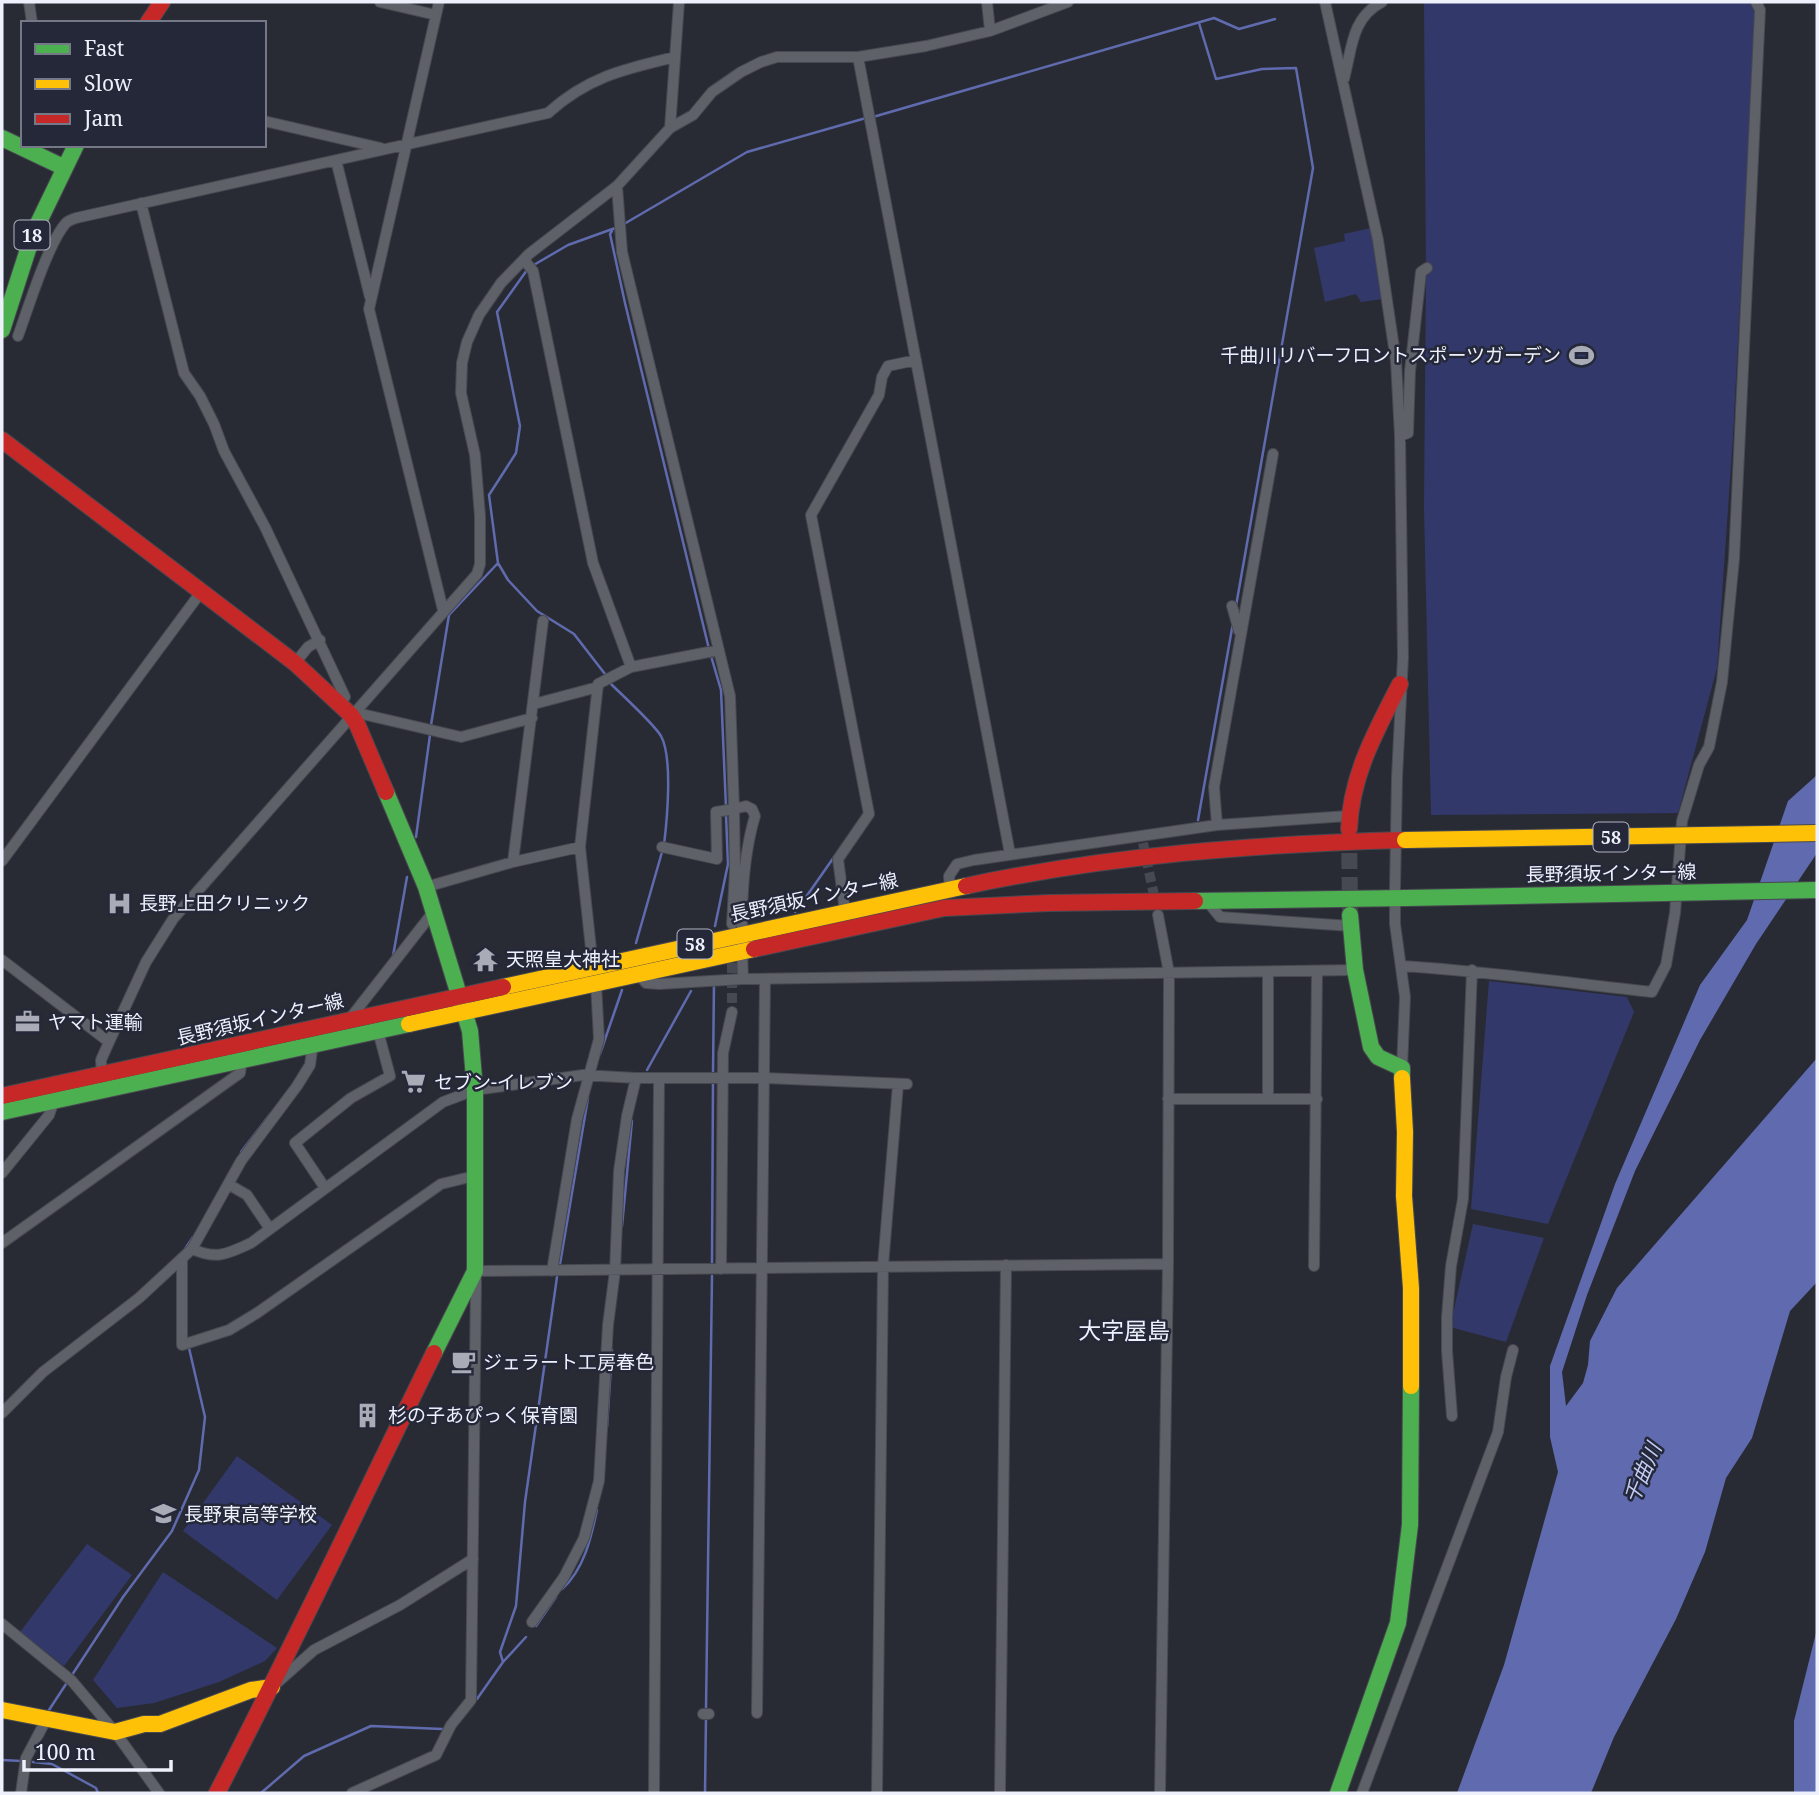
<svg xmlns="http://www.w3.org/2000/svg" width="1819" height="1795" viewBox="0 0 1819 1795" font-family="'Noto Serif','Noto Sans JP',serif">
	<rect width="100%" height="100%" fill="#292b34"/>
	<path fill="#32396a" d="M1424 2H1750L1755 14 1733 436 1717 668 1678 813 1431 815 1424 507 1426 275Z
		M1371 228 1383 299 1361 302 1356 294 1325 302 1314 248 1345 241 1344 234Z
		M1489 981 1627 997 1634 1012 1548 1224 1471 1209Z
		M1473 1224 1544 1238 1506 1342 1450 1327Z
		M237 1456 332 1525 277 1600 183 1531Z
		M87 1544 132 1575 64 1666 20 1632Z
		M163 1572 277 1648 265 1661 219 1682 154 1703 117 1708 93 1680Z"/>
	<path fill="#5f6bae" d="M1817 775V853L1756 944 1700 1040 1635 1171 1587 1295 1562 1372 1566 1406 1583 1383 1588 1365 1590 1341 1617 1288 1817 1058V1282L1790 1311 1752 1438 1726 1478 1705 1552 1676 1619 1614 1737 1591 1793H1457L1504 1665 1558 1472 1550 1437V1366L1615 1184 1700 985 1747 920 1788 801Z
		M1817 1629V1793H1794V1721Z"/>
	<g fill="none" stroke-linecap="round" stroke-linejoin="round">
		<path stroke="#5f6bae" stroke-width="2.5" d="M1199 23 1216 79 1262 69 1296 68 1313 168 1236 606
			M873 117 1214 18 1239 29 1275 19
			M624 224 747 152 866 118
			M612 231 610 234 625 303 709 649
			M532 266 568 245 618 227
			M498 563 508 580 537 611 574 634 605 674
			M711 656 721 690 726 808
			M611 684C623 696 653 723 661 736 673 758 667 820 664 845
			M431 725 449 615 498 563 489 495 516 453 520 426 497 312 527 270
			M1198 820 1233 623
			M416 837 430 735
			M806 897 834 857
			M795 912 803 901
			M715 926 728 864 726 815
			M636 943 662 852
			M393 956 407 877
			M600 1054 622 990
			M647 1070 691 991
			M713 1074 714 982
			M241 1152 271 1113
			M622 1226 632 1121
			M185 1249 193 1237
			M712 1263 713 1080
			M560 1264 588 1098
			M607 1427 612 1350
			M562 1589C584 1570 591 1538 597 1510
			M536 1626 556 1597
			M503 1662 500 1652 516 1606 525 1502 557 1277
			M72 1675 123 1597 172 1531 199 1470 205 1417 189 1348
			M477 1699 503 1662 526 1637
			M706 1709 712 1276
			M49 1710 68 1681
			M2 1760 21 1761
			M33 1762 52 1764 96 1788 98 1793
			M261 1793 304 1756 371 1726 442 1729
			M705 1793 706 1716"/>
		<path stroke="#474952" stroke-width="10" stroke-dasharray="10 5" stroke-linecap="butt" d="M1143 843 1156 905
			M732 948V1012"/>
		<path stroke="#474952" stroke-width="16" stroke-dasharray="16 8" stroke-linecap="butt" d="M1349 829 1350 911"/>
		<defs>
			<path id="street" d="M29 2 32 23
				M380 2 436 15
				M439 2 369 309 443 610
				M987 2 990 31
				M1325 2 1378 240 1396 361 1400 436 1403 657 1397 777 1395 889V924L1405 997 1402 1068
				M858 57 1010 854
				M1344 79C1352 49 1351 18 1382 2
				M264 121 381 148
				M670 128 679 2
				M336 160 370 297
				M617 186 622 252 730 696 734 809 746 806 752 809 755 816C740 866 741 927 743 979L1355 970
				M141 203 184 373 200 396 214 424 224 451 265 527 345 697
				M524 260 533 271 593 563 631 667
				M18 336C28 309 48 243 66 223 68 221 73 219 76 218L548 113C588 77 624 69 675 57
				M1400 436 1408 433 1410 371 1421 272 1427 268
				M1232 606 1239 631
				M295 663 308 647 320 640
				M534 704 598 687
				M362 714 461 737 532 718
				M1217 825 1214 787 1273 454
				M662 847 717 859 716 812 734 809 735 871 732 924
				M2 861 201 592
				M513 862 543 621
				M426 887 513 862 580 847
				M950 889 949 876 957 864 974 860 1217 825 1348 816
				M1207 901 1220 917 1351 926
				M845 911 838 859 869 814 811 515 879 395 882 377 888 366 916 360
				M1158 915 1169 973 1168 1264 1160 1793
				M2 960 109 1042
				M1402 966C1486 971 1569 983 1652 992L1666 965 1675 913 1682 821 1699 765 1709 747 1722 682 1734 559 1760 10 1756 2
				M593 967 580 847 598 684 631 667 719 650
				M638 974 646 983 659 984 743 979
				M348 1021 434 911
				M102 1075 101 1060 109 1042 146 962 173 919 477 574 480 564V516L475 455 461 393 462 363 467 342 479 315 501 283 529 254 617 186 670 128 693 115 712 92 741 72 761 62 777 57H858L926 46 990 31 1068 2
				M1168 1099H1317
				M1268 1099V972
				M2 1173 49 1115 54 1101
				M228 1184 247 1195 270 1229
				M325 1188 295 1143 351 1098 390 1076 378 1031
				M2 1243 240 1073 242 1058
				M192 1249C217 1260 227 1254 251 1243L443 1102 475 1090 583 1075 636 1078H765L907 1084
				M182 1258V1345L229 1330 257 1313 441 1184 474 1176
				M1314 1266 1317 971
				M721 1269 723 1053 732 1012
				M552 1271 577 1119 599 1039 596 984
				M2 1413 43 1372 139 1298 192 1249 241 1161 297 1086 310 1065 313 1043
				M1452 1416 1447 1351V1317L1451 1266 1463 1199 1472 970
				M532 1622 564 1577 584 1538 599 1481 608 1325 615 1271 619 1171 627 1116 636 1078
				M2 1624 72 1681 115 1732 159 1793
				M278 1682 314 1650 400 1605 473 1559
				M757 1713 765 979
				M703 1714H709
				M21 1793 26 1758 46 1720
				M352 1793 436 1755 451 1725 471 1700 476 1281 475 1271 1168 1264
				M654 1793 659 1078
				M877 1793 883 1266 898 1084
				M1000 1793 1006 1265
				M1362 1793 1498 1432 1506 1377 1513 1350"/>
			<path id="fast" d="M2 138 63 167
				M2 330 33 234 76 145
				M386 792 426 887 470 1031 475 1090V1271L434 1353
				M1195 901 1406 898
				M1350 915 1355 970 1371 1047 1378 1057 1402 1068V1078
				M2 1112 409 1024
				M1338 1793 1398 1623 1410 1525 1411 1386"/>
			<path id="slow" d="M503 987 966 886
				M409 1024 754 949
				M1402 1078 1405 1132 1404 1196 1411 1288V1386
				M2 1710 115 1732 144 1724H160L251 1690 272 1687"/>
			<path id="jam" d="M148 23 162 2
				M2 440 295 663 351 715 357 724 386 792
				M1349 829C1351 775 1376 731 1400 684
				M966 886C1110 855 1258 844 1405 840
				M754 949 944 908 1049 903 1195 901
				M2 1096 503 987
				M217 1793C292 1648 362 1500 434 1353"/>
		</defs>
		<use href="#street" stroke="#474850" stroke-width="12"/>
		<use href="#fast" stroke="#474850" stroke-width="18"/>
		<use href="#slow" stroke="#474850" stroke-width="18"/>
		<use href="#jam" stroke="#474850" stroke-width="18"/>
		<use href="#street" stroke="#5f6168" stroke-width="10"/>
		<use href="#fast" stroke="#4caf50" stroke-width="16"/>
		<use href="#slow" stroke="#ffc107" stroke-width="16"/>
		<use href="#jam" stroke="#c62828" stroke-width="16"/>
		<defs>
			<path id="fast-bridge" d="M1406 898 1817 890"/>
			<path id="slow-bridge" d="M1405 840 1817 833"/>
		</defs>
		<use href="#fast-bridge" stroke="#474850" stroke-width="18" stroke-linecap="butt"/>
		<use href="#slow-bridge" stroke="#474850" stroke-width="18" stroke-linecap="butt"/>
		<use href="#fast-bridge" stroke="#4caf50" stroke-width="16"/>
		<use href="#slow-bridge" stroke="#ffc107" stroke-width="16"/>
	</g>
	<defs>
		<symbol id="stadium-bare" viewBox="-9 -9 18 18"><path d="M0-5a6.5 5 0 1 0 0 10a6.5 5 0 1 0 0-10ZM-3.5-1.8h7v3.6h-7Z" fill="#a9acb6" stroke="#242839" stroke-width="2.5" paint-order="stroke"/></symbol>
		<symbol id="hospital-bare" viewBox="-9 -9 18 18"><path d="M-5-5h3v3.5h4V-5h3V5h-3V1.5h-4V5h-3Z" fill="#a9acb6" stroke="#242839" stroke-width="2.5" paint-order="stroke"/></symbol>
		<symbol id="temple-bare" viewBox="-9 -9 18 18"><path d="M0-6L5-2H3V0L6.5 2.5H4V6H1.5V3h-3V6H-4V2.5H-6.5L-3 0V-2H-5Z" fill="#a9acb6" stroke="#242839" stroke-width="2.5" paint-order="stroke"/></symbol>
		<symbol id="office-bare" viewBox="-9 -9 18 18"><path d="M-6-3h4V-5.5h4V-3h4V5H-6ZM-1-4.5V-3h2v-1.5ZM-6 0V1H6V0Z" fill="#a9acb6" stroke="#242839" stroke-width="2.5" paint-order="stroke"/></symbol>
		<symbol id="supermarket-bare" viewBox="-9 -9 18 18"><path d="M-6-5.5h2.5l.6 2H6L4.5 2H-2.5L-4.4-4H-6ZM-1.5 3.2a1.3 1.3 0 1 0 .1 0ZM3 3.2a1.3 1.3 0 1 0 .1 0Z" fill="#a9acb6" stroke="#242839" stroke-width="2.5" paint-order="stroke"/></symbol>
		<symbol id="cafe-bare" viewBox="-9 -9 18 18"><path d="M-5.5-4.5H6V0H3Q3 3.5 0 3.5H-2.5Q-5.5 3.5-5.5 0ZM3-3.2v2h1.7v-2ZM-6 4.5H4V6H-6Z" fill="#a9acb6" stroke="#242839" stroke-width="2.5" paint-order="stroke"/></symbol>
		<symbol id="building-bare" viewBox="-9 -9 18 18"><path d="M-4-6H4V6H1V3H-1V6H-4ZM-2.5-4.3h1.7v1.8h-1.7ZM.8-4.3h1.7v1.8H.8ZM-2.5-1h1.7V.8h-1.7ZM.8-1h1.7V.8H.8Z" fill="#a9acb6" stroke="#242839" stroke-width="2.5" paint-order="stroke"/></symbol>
		<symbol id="school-bare" viewBox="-9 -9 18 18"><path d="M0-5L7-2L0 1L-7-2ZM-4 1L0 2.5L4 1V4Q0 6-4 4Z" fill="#a9acb6" stroke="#242839" stroke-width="2.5" paint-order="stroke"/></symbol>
	</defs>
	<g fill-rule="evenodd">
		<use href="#stadium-bare" x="1564" y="338" width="35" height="35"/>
		<use href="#hospital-bare" x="102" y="886" width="35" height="35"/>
		<use href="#temple-bare" x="468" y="942" width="35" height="35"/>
		<use href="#office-bare" x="10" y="1004" width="35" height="35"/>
		<use href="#supermarket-bare" x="396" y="1064" width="35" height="35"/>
		<use href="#cafe-bare" x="446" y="1344" width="35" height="35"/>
		<use href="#building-bare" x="350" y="1398" width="35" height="35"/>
		<use href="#school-bare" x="146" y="1496" width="35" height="35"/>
	</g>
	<g text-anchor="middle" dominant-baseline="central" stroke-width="5" stroke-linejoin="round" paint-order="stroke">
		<g fill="#242839" stroke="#b1b5c2" stroke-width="2">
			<rect x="14.5" y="220.5" width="35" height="29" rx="5"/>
			<rect x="1593.5" y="822.5" width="35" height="29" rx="5"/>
			<rect x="677.5" y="929.5" width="35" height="29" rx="5"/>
		</g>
		<g font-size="18" font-weight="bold" fill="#eef1fc">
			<text x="32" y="235">18</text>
			<text x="1611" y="837">58</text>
			<text x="695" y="944">58</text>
		</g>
		<g font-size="19" fill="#eef1fc" stroke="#242839" text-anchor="start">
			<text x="1561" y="355" text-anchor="end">千曲川リバーフロントスポーツガーデン</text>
			<text x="139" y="903">長野上田クリニック</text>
			<text x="506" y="959">天照皇大神社</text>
			<text x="48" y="1022">ヤマト運輸</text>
			<text x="434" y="1082">セブン-イレブン</text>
			<text x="483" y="1362">ジェラート工房春色</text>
			<text x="388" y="1415">杉の子あぴっく保育園</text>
			<text x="184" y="1514">長野東高等学校</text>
		</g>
		<g font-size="19" fill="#eef1fc" stroke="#242839">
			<text transform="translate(1611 873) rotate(-1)">長野須坂インター線</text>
			<text transform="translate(814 897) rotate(-12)">長野須坂インター線</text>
			<text transform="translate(260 1019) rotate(-13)">長野須坂インター線</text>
		</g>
		<g font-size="21" font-style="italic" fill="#c2cbf3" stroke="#242839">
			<text transform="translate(1642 1473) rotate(-67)">千曲川</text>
		</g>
		<g font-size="23" fill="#eef1fc" stroke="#242839">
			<text x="1124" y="1330">大字屋島</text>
		</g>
	</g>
	<rect width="1819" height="1795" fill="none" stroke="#eef1fc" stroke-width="7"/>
	<rect x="21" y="21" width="245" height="126" fill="#242839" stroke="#757887" stroke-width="2"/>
	<rect x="35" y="44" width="35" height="10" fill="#4caf50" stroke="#757887" stroke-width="2"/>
	<text x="84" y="56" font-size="21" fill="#eef1fc">Fast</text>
	<rect x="35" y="79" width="35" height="10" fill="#ffc107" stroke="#757887" stroke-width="2"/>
	<text x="84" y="91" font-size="21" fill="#eef1fc">Slow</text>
	<rect x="35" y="114" width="35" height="10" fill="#c62828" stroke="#757887" stroke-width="2"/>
	<text x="84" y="126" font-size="21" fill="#eef1fc">Jam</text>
	<path d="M24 1760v10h147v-10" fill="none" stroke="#eef1fc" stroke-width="3.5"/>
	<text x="35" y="1760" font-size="21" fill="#eef1fc" stroke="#242839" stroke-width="5" paint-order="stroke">100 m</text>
</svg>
